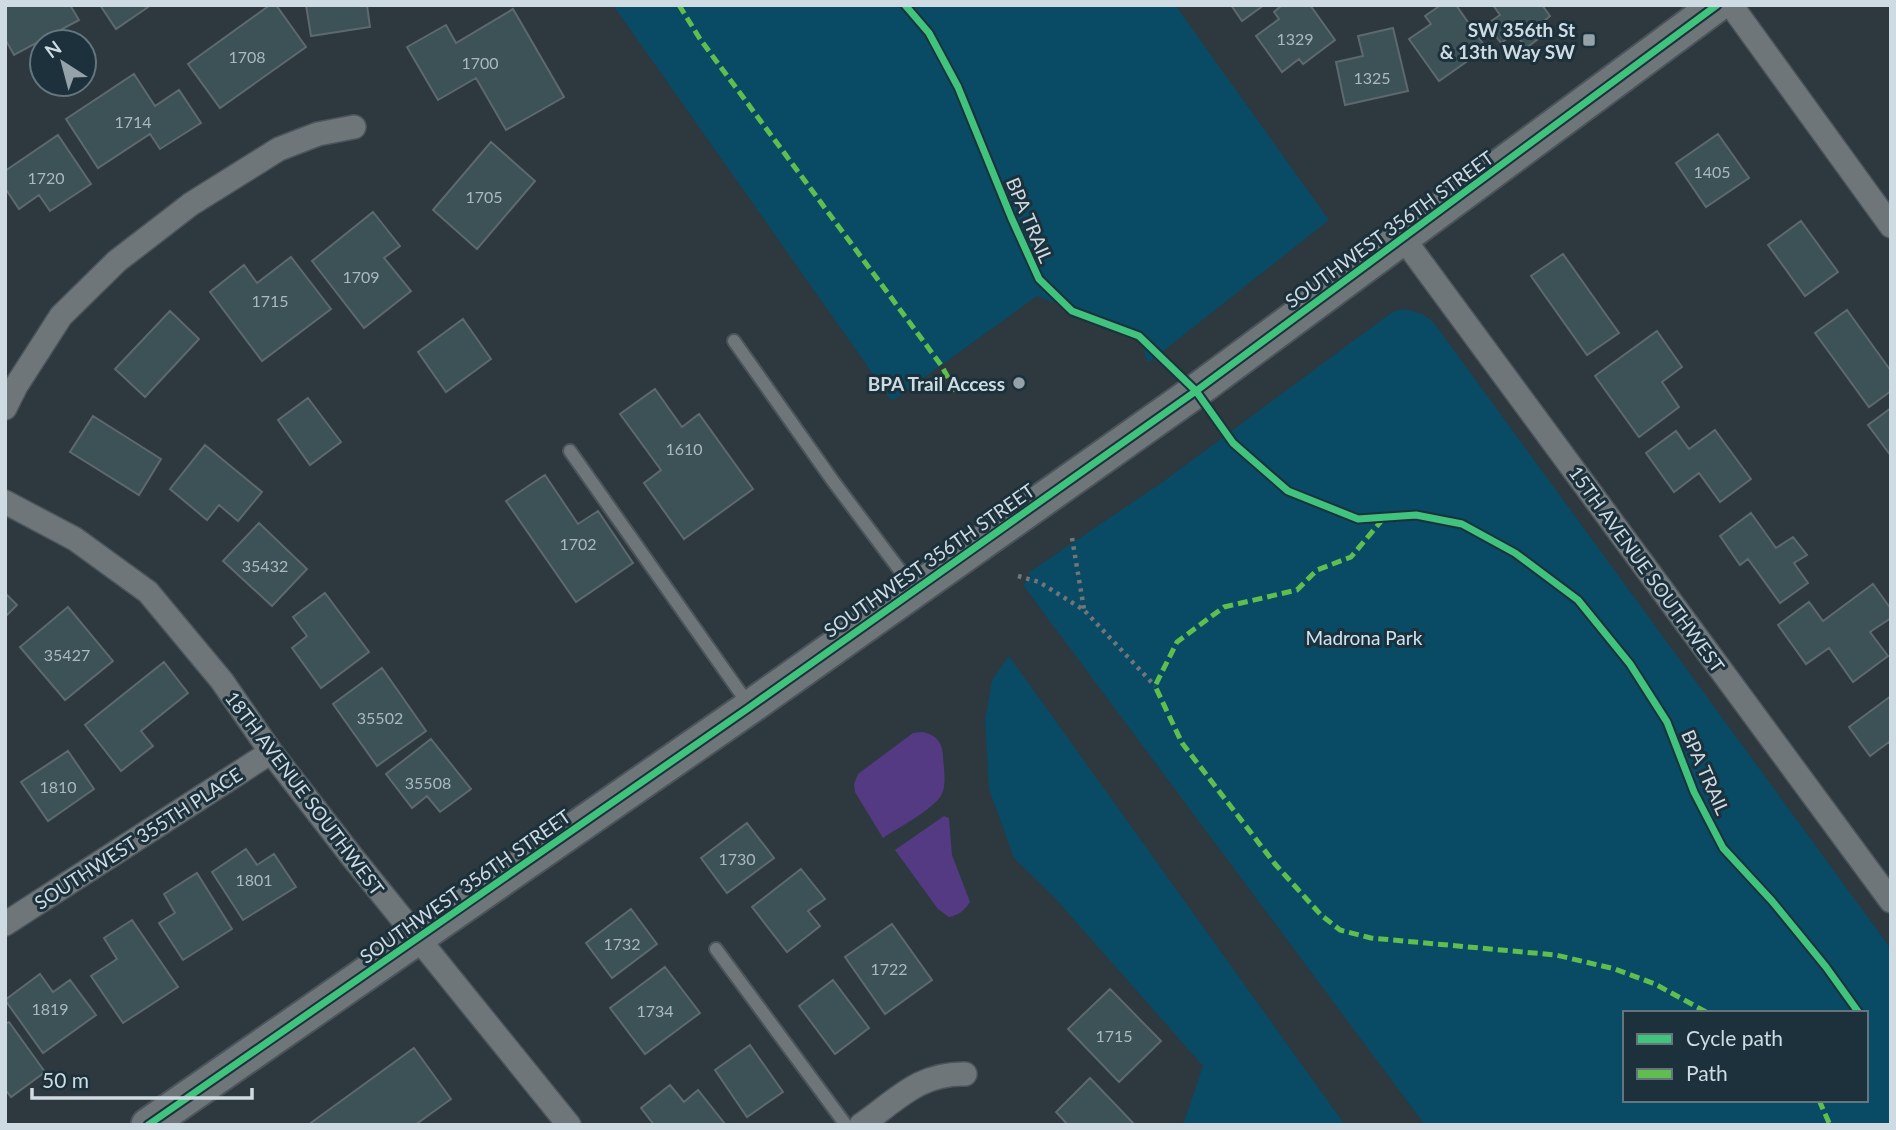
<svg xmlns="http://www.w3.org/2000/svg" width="1896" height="1130" viewBox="0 0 1896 1130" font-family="Lato,sans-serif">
	<rect width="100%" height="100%" fill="#2d393f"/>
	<path fill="#094a64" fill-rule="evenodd" d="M613 5H1175L1329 220 1148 363 1139 336 1037 296 892 401Z
		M1402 309C1415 311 1424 313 1434 323L1891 949V1125H1425L1023 585 1031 578 1028 573 1164 481 1391 313ZM1625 1013H1866V1100H1625Z
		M1009 656 1345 1125H1183L1203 1066 1055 898 1014 858 989 789 985 721 992 680Z"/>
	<path fill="#543a83" d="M922 732C937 735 943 743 943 758 944 769 946 781 943 791 939 807 897 828 883 838L855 792 854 784 858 774 913 733Z
		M944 816 949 818 952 855 970 902C964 911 959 915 949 917L938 909 895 850Z"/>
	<path fill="#3c5256" stroke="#5d696c" stroke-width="2" d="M5 5H70L79 20 14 55 5 39Z
		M100 5H151L116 29Z
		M270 5H276L306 47 220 108 188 64Z
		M306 5H367L370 27 311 36Z
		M1231 5H1264L1242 21Z
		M1282 5H1310L1335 40 1303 64 1299 59 1282 72 1256 36 1279 19 1274 12Z
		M1441 5H1456L1486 48 1439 81 1409 39 1431 24 1425 16Z
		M1493 5H1542L1550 16 1543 22 1549 31 1526 48 1515 33 1501 43 1487 24 1500 15Z
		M513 9 564 97 506 130 476 78 438 100 407 47 446 25 456 43Z
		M1393 28 1408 91 1345 105 1336 62 1363 56 1358 36Z
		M134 74 155 106 179 90 201 123 160 149 150 134 98 168 66 119Z
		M1718 134 1749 178 1706 207 1676 163Z
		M58 135 91 184 50 211 39 195 19 209 5 188V171Z
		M491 142 535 181 477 249 433 210Z
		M373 212 400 246 384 258 411 291 364 328 312 261Z
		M1801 221 1838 272 1805 296 1768 245Z
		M1563 254 1619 333 1587 355 1531 276Z
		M291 257 331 309 262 361 210 292 244 265 257 283Z
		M1847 310 1891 371V391L1869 407 1815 333Z
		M170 311 199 339 145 397 115 369Z
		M463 319 491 359 446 392 418 352Z
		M1657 331 1682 367 1662 382 1679 407 1639 437 1595 376Z
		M655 389 682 427 699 414 753 489 684 539 644 483 661 470 620 414Z
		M308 398 341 442 310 465 278 420Z
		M1891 408V456L1868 425Z
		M93 416 161 459 139 495 70 452Z
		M1715 430 1751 479 1720 502 1699 473 1674 492 1646 453 1676 431 1689 449Z
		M205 445 262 492 238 521 219 505 207 520 170 489Z
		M545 475 578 524 598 511 633 563 576 602 506 501Z
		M1751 513 1776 548 1793 537 1807 555 1794 563 1808 583 1780 603 1748 559 1740 565 1720 536Z
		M259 523 307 569 272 606 223 561Z
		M1873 584 1891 609V618L1870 632 1888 656 1853 682 1829 648 1806 664 1778 625 1809 602 1823 621Z
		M5 593 17 605 5 617Z
		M325 593 369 652 321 688 292 648 307 636 293 617Z
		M68 607 113 661 65 700 20 647Z
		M164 662 188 693 141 731 153 746 121 771 85 725Z
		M382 668 426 731 377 766 333 704Z
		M1891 696V745L1889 742 1870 756 1849 727Z
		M431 739 471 789 440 812 427 796 412 808 386 774Z
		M68 751 94 789 48 821 21 782Z
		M747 823 774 858 727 893 701 858Z
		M246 849 257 865 274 854 296 887 243 920 212 872Z
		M801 869 825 899 808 911 820 926 787 952 752 907Z
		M197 873 232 929 183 960 159 923 175 913 164 894Z
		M631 909 657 944 612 978 586 943Z
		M132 920 178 987 123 1023 91 976 117 959 104 938Z
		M892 924 932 980 885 1014 845 957Z
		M665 967 700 1013 645 1054 610 1008Z
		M40 974 53 992 70 980 96 1015 43 1053 5 1000Z
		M833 980 869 1028 835 1054 799 1006Z
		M1110 989 1161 1041 1119 1082 1068 1029Z
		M9 1022 45 1072 11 1097 5 1089V1024Z
		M750 1045 783 1092 747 1117 715 1070Z
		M414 1048 451 1099 415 1125H308Z
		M1090 1078 1135 1125H1068L1056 1112Z
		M670 1085 684 1102 698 1090 725 1124 654 1125 641 1108Z"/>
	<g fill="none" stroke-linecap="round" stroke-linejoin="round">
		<defs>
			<path id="lane" d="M734 341 833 481 914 589
				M570 451 749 705
				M716 949 846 1125"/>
			<path id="street" d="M1731 5 1891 226
				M1403 238 1891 901
				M5 408 16 386 61 316 117 261 191 204 279 149 318 134 354 127
				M5 502 75 539 148 592 222 681 271 752 353 858 569 1125
				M5 924 271 752
				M861 1125C897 1100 919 1073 965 1074"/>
			<path id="secondary" d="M148 1125 750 707 1196 391 1717 5"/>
		</defs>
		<use href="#lane" stroke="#4b545a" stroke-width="16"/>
		<use href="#street" stroke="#4b545a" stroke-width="26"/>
		<use href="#secondary" stroke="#4b545a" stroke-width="37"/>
		<path stroke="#6e767a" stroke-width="4.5" stroke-dasharray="3.5 5" stroke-linecap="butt" d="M1072 538 1084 609
			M1018 576 1039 582 1084 610 1155 686"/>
		<use href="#lane" stroke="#6e767a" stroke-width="12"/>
		<use href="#street" stroke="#6e767a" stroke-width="23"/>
		<use href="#secondary" stroke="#6e767a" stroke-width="33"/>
		<path stroke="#5fbe4e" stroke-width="5" stroke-dasharray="10 5" stroke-linecap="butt" d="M679 5 700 39 941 365 958 395
			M1383 519 1351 557 1317 570 1297 590 1224 607 1177 642 1155 686 1182 743 1275 864 1321 915 1340 930 1371 938 1556 955 1615 969 1655 984 1708 1013
			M1819 1100 1830 1125"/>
		<defs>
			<path id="cycleway" d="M905 5 929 33 958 87 1011 217 1039 279 1072 311 1139 336 1196 391 1233 443 1288 491 1358 519 1416 515 1462 524 1515 553 1578 600 1630 664 1667 722 1694 792 1723 848 1772 901 1826 967 1859 1013
				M148 1125 750 707 1196 391 1717 5"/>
		</defs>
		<use href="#cycleway" stroke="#1c313c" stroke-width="11"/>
		<use href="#cycleway" stroke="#40c37c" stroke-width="7"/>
	</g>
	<g fill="#96a2a9" stroke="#1c313c" stroke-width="2.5">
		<rect x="1582" y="33" width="14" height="14" rx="3.5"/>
		<circle cx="1019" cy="383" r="7"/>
	</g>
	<g text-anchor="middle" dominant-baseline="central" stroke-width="6" stroke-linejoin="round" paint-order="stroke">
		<g font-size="16" fill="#aab9bf">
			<text x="1295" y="38">1329</text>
			<text x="247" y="56">1708</text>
			<text x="480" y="62">1700</text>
			<text x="1372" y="77">1325</text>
			<text x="133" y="121">1714</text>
			<text x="1712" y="171">1405</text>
			<text x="46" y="177">1720</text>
			<text x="484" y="196">1705</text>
			<text x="361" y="276">1709</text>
			<text x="270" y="300">1715</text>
			<text x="684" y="448">1610</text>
			<text x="578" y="543">1702</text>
			<text x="265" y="565">35432</text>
			<text x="67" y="654">35427</text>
			<text x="380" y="717">35502</text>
			<text x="428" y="782">35508</text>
			<text x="58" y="786">1810</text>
			<text x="737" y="858">1730</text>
			<text x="254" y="879">1801</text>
			<text x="622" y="943">1732</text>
			<text x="889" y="968">1722</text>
			<text x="50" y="1008">1819</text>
			<text x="655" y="1010">1734</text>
			<text x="1114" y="1035">1715</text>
		</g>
		<g font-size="19" font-weight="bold" fill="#cfdbe2" stroke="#1c313c" text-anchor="end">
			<text x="1575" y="29">SW 356th St<tspan x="1575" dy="22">&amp; 13th Way SW</tspan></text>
			<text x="1005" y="383">BPA Trail Access</text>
		</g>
		<g font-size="19" fill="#cfdbe2" stroke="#1c313c">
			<text transform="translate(1030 220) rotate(67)">BPA TRAIL</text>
			<text transform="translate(1389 229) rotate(-36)">SOUTHWEST 356TH STREET</text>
			<text transform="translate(929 560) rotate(-35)">SOUTHWEST 356TH STREET</text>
			<text transform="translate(1647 569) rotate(54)">15TH AVENUE SOUTHWEST</text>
			<text transform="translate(1706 772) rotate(66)">BPA TRAIL</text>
			<text transform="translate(305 793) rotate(53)">18TH AVENUE SOUTHWEST</text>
			<text transform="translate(138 838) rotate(-33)">SOUTHWEST 355TH PLACE</text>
			<text transform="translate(465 886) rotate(-35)">SOUTHWEST 356TH STREET</text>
		</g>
		<g font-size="19" fill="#cde5f2" stroke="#1c313c">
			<text x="1364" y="637">Madrona Park</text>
		</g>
	</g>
	<rect width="1896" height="1130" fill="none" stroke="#cfdbe2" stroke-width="14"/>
	<rect x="1623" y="1011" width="245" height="91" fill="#1c313c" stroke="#64757e" stroke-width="2"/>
	<rect x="1637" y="1034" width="35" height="10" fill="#40c37c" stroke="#64757e" stroke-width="2"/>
	<text x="1686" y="1046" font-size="21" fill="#cfdbe2">Cycle path</text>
	<rect x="1637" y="1069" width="35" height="10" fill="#5fbe4e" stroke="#64757e" stroke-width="2"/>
	<text x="1686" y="1081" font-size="21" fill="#cfdbe2">Path</text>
	<g transform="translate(63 63) rotate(324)"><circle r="33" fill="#1c313c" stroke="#64757e" stroke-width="2"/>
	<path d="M0-5L12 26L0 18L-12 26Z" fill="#96a2a9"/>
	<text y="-10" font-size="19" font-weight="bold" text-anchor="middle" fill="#cfdbe2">N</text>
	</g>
	<path d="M32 1088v10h220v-10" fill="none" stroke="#cfdbe2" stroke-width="3.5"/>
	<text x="42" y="1088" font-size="21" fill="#cfdbe2" stroke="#1c313c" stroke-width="5" paint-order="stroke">50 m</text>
</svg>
